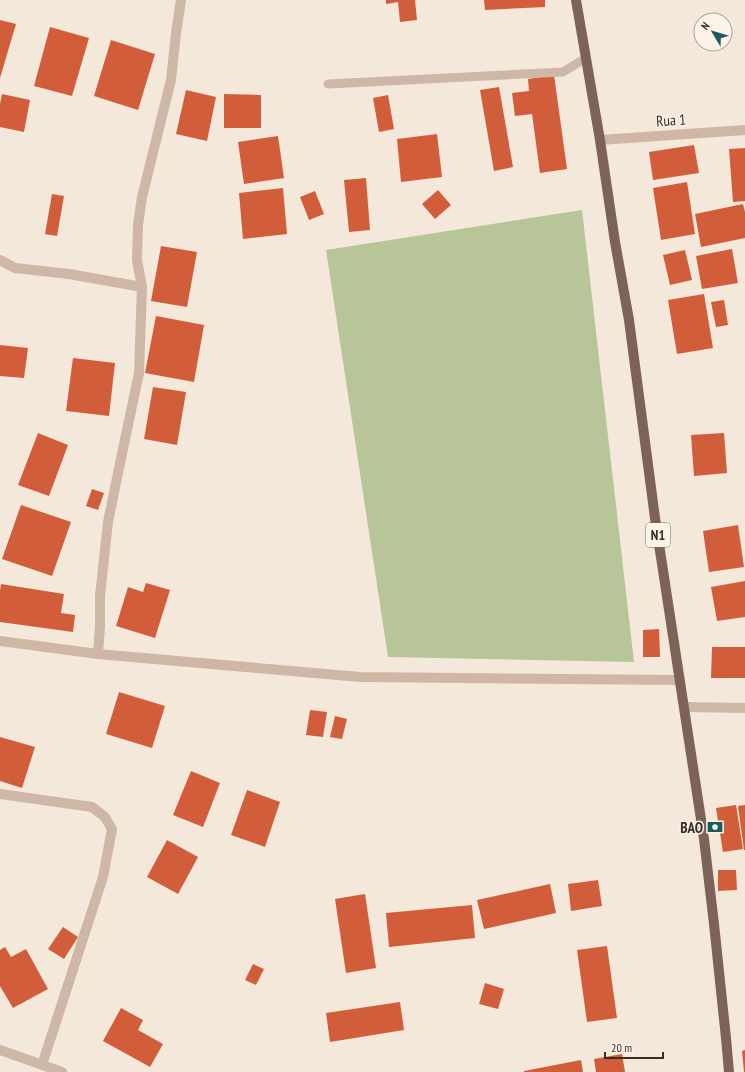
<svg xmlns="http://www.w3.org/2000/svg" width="745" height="1072" viewBox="0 0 745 1072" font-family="'PT Sans Narrow',sans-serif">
	<rect width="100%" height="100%" fill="#f4e8db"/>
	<path fill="#b7c599" d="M582 210 634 662 388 657 326 250Z"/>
	<path fill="#d25d3b" d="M386 0H415L417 20 400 22 398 2 386 4Z
		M484 0H545V7L485 10Z
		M0 20 16 24 0 78Z
		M50 27 89 38 72 96 34 86Z
		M111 40 155 54 138 110 94 96Z
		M554 75 567 169 540 173 532 114 515 116 512 93 529 91 528 79Z
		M499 87 513 167 494 171 480 90Z
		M186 90 216 97 207 141 176 134Z
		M2 94 30 100 24 132 0 127V104Z
		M224 94 261 95V128H224Z
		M388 95 394 129 379 132 373 98Z
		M437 134 442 177 401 182 397 139Z
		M278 136 284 178 244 184 238 142Z
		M694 145 699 173 653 180 649 152Z
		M745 148V201L733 202 729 149Z
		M366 178 370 230 349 232 344 180Z
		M687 182 695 234 661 240 653 188Z
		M283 188 287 234 243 239 239 193Z
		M438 190 451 205 435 219 422 204Z
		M315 191 324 214 309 220 300 197Z
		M52 194 64 196 57 236 45 234Z
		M743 204 745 212V238L701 247 695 214Z
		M161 246 197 252 187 307 151 301Z
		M732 249 738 283 702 289 696 256Z
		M685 250 692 280 670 285 663 255Z
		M704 294 713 348 677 354 668 300Z
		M724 300 728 325 716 327 711 302Z
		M156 316 204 325 194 382 145 373Z
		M0 345 28 348 24 378 0 376Z
		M73 358 115 363 109 416 66 411Z
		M153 387 186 392 177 445 144 439Z
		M38 433 68 445 49 496 18 485Z
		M724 433 727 473 694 476 691 435Z
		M92 489 104 493 98 510 86 506Z
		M21 505 71 522 52 576 2 559Z
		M738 525 744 567 709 572 703 531Z
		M745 581V617L717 621 711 587Z
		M146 583 170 590 155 638 116 626 128 587 143 592Z
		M1 584 64 594 61 613 75 615 73 632 0 622V591Z
		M659 629 660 657H643V630Z
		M712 647H745V678H711Z
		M119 692 165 706 152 748 106 734Z
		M310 710 327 712 323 737 306 735Z
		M335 716 347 719 342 739 330 737Z
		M0 737 35 747 22 788 0 781Z
		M191 771 220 783 203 827 173 815Z
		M247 790 280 802 265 847 231 835Z
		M736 805 743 849 723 852 716 808Z
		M745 805V850H744L738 806Z
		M167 840 198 857 178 894 147 877Z
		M718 870H736L737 890 718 891Z
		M598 880 602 906 571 911 568 884Z
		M550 884 556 913 484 929 477 900Z
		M365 894 376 968 346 973 335 899Z
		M472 905 475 938 389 947 386 913Z
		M63 927 78 937 64 959 48 949Z
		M607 946 617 1018 587 1022 577 950Z
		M5 947 11 957 26 949 48 989 13 1008 0 986V950Z
		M253 964 264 969 256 985 245 980Z
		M485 983 504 989 498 1009 479 1004Z
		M400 1002 404 1030 330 1042 326 1013Z
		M121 1008 143 1020 138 1030 163 1044 150 1067 103 1041Z
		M745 1050V1072H744L742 1051Z
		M622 1054 625 1072H596L594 1059Z
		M581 1060 583 1072H524V1071Z"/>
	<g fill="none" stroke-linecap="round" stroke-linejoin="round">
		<path stroke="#ceb7a6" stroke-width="9" d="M328 84 563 72 586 58"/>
		<path stroke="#ceb7a6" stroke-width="10" d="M600 140 745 130
			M0 260 15 268 69 274 142 287
			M0 641 98 654 360 677 679 680
			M98 654 100 626V596L108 522 119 468 139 373 142 287 137 260 138 225 142 197 171 80 176 33 181 0
			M684 707 745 708
			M0 794 92 807 105 817 112 829 103 877 42 1065
			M0 1050 62 1072"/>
		<path stroke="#7d6357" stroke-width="10" d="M576 0 600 140 615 242 629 320 655 518 704 839 714 924 726 1038 729 1072"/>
	</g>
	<defs>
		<symbol id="bank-bare" viewBox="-9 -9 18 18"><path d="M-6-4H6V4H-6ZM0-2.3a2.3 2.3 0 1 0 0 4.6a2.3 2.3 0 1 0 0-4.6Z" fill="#185c5f" stroke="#fbf2e8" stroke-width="2.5" paint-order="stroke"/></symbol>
	</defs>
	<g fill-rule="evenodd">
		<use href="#bank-bare" x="704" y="816" width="22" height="22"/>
	</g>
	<g text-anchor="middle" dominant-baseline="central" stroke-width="3" stroke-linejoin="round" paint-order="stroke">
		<rect fill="#fbf2e8" stroke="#736861" stroke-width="1" x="646" y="523" width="24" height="24" rx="3"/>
		<g font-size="14" font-weight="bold" fill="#392d27">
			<text x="658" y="535">N1</text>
		</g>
		<g font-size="15" fill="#392d27" stroke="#fbf2e8">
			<text transform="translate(671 120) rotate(-4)">Rua 1</text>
		</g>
		<g font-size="15" font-weight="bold" fill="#392d27" stroke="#fbf2e8" text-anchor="end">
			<text x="703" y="827">BAO</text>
		</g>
	</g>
	<g transform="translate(713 32) rotate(308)"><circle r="19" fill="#fbf2e8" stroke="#ada39b"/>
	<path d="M0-3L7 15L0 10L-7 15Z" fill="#185c5f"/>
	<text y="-6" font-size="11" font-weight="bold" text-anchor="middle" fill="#392d27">N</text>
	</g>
	<path d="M605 1052v6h58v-6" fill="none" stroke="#392d27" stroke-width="2"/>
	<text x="611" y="1052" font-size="12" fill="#392d27" stroke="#fbf2e8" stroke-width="3" paint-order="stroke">20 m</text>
</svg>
